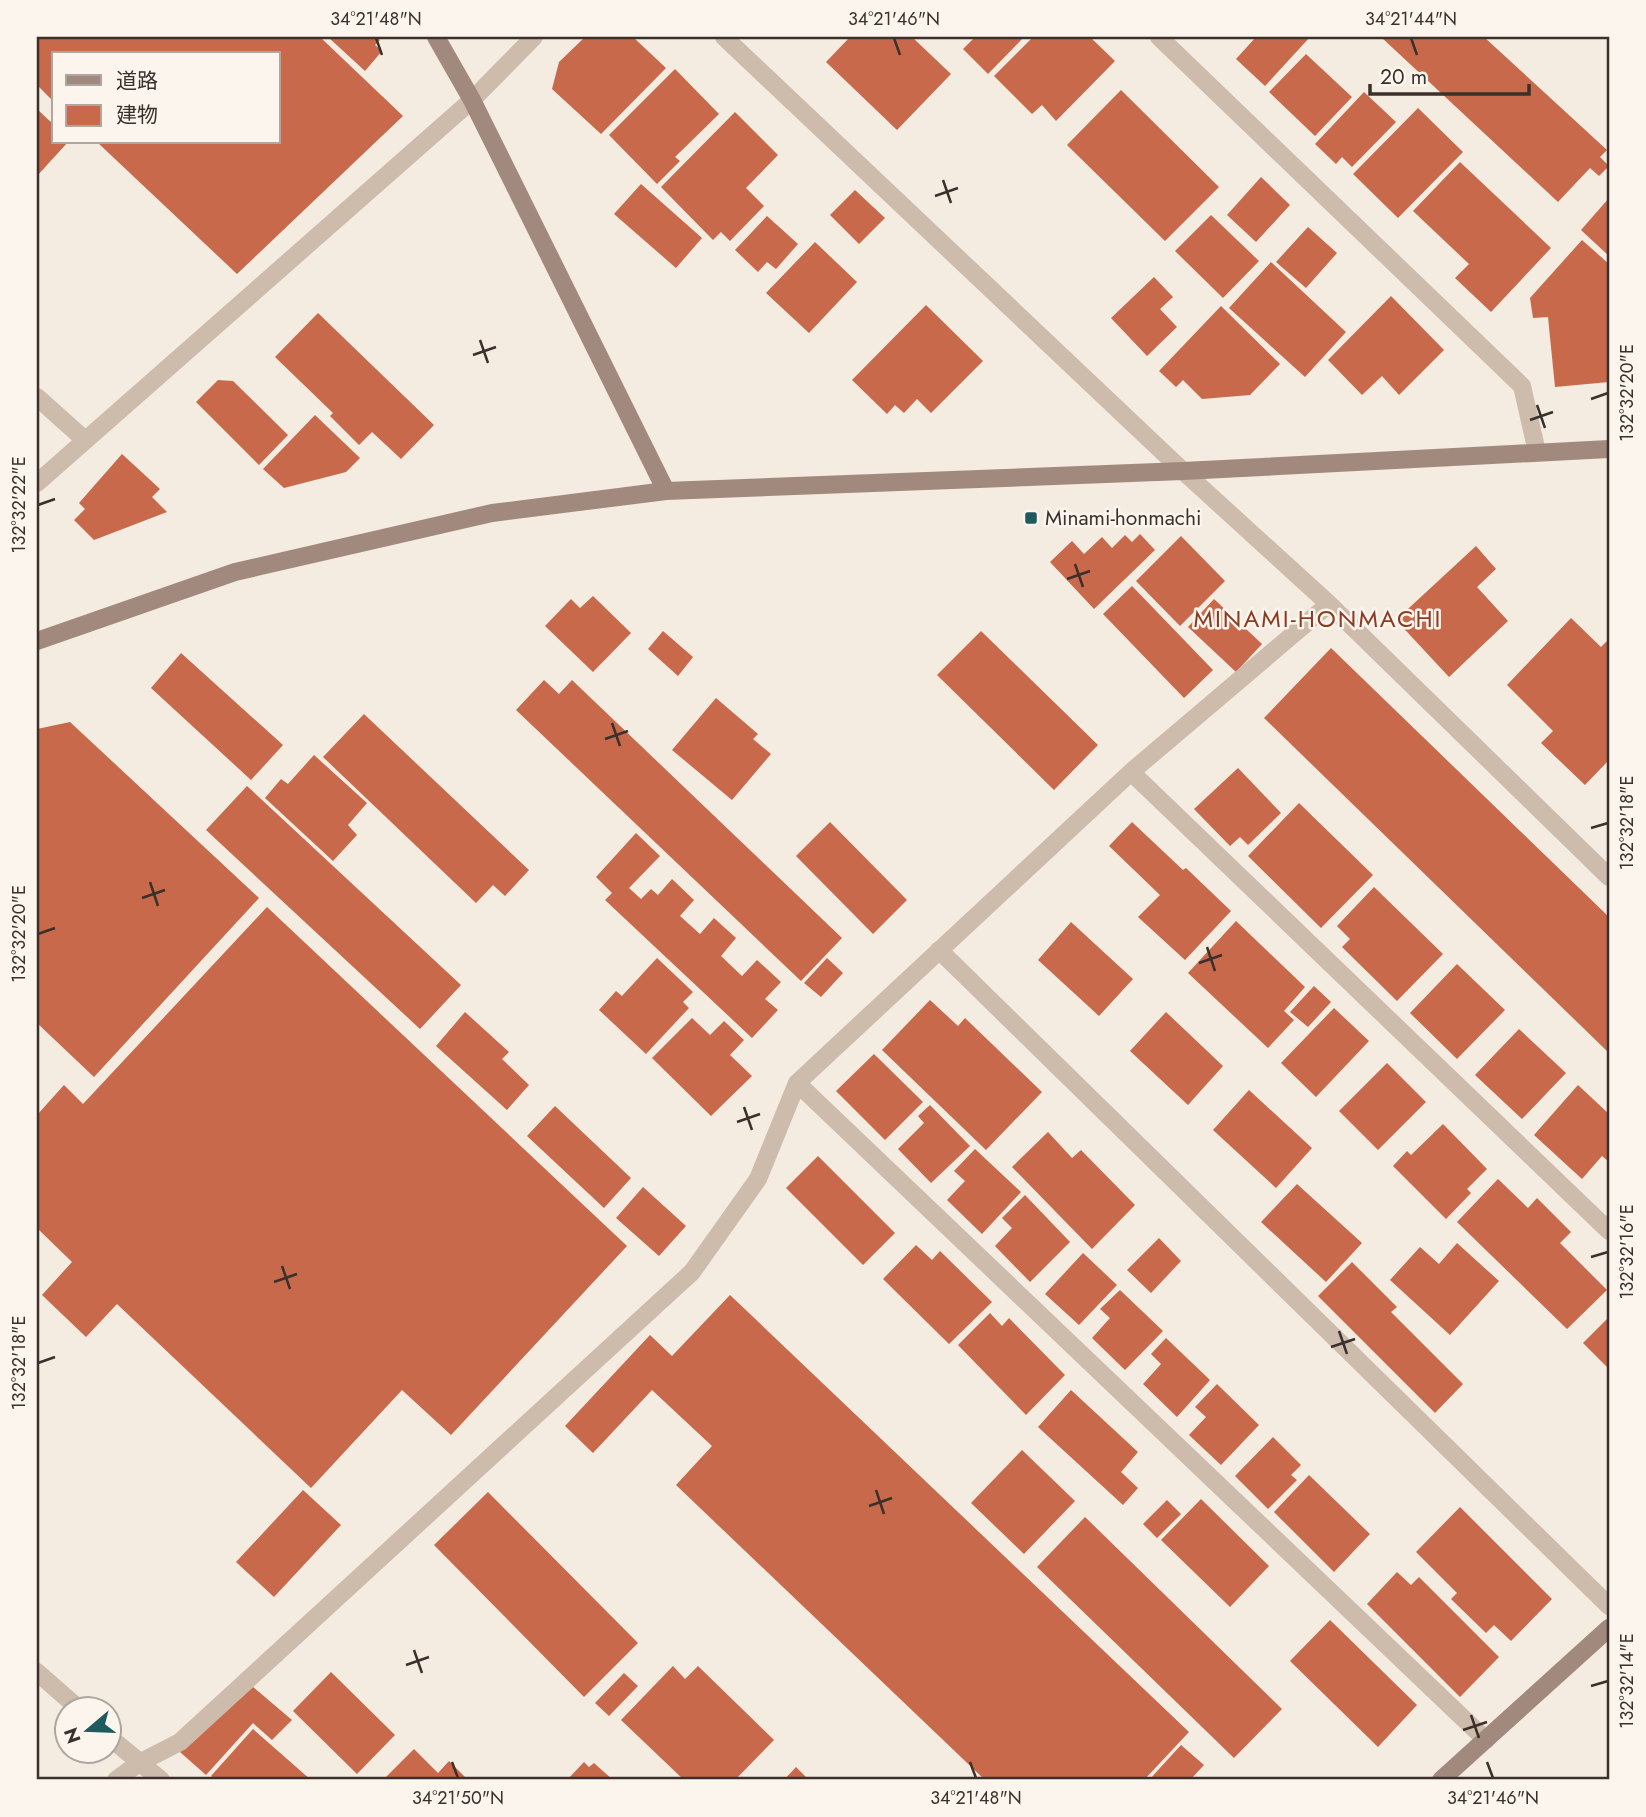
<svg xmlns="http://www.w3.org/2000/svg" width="1646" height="1817" viewBox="0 0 1646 1817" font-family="Jost,'Noto Sans JP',sans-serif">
	<rect width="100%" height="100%" fill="#f4ebe1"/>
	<path fill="#c8694b" d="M37 37H320L403 116 237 274 97 142H278V54H54V102L37 85Z
		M328 37H376L380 40 375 45 382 51 365 71Z
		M585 37H633L666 68 601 134 552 89 559 62Z
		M850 37H912L951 74 897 130 826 62Z
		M975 37H1024L988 74 963 49Z
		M1033 37H1090L1115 61 1056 121 1042 105 1032 114 994 76Z
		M1256 37H1310L1265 86 1236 59Z
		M1381 37H1484L1607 150 1600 157 1609 166 1599 176 1590 168 1558 202Z
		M1306 54 1352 97 1315 136 1269 92Z
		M675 69 719 114 675 157 680 161 657 184 609 135Z
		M1121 90 1219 187 1165 241 1067 145Z
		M1364 92 1396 122 1352 167 1342 157 1336 164 1315 144Z
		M1418 108 1463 152 1398 218 1353 174Z
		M37 109 54 125V142H68L37 176Z
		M735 112 778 155 746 188 764 206 730 241 721 232 713 240 661 187Z
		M1460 162 1551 248 1491 312 1455 278 1469 264 1413 211Z
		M1261 177 1290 205 1256 242 1227 215Z
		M641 184 702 238 676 268 614 214Z
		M855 190 885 218 859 244 830 215Z
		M1609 198V256L1581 230Z
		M1211 215 1259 261 1223 298 1175 251Z
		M767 216 798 244 776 269 767 262 758 272 735 250Z
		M1308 227 1337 253 1306 288 1276 262Z
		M1582 240 1609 264V382L1555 387 1548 317 1533 318 1530 298Z
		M815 242 857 282 809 333 766 293Z
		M1271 262 1346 332 1305 377 1229 308Z
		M1154 277 1173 297 1160 309 1177 327 1147 356 1111 318Z
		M1391 296 1444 350 1399 395 1382 376 1362 395 1328 360Z
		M926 305 983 361 931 413 917 399 904 413 895 405 887 414 852 380Z
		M1221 306 1280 364 1250 395 1202 399 1183 380 1176 387 1159 371Z
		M318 313 434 425 401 459 372 432 359 445 330 416 333 413 275 357Z
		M218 380 233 381 288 435 259 465 196 402Z
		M315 415 360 458 346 472 284 488 263 469Z
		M122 454 160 489 152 497 167 512 94 540 74 520 85 509 79 503Z
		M1140 534 1155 550 1094 609 1050 562 1072 541 1084 554 1102 537 1112 548 1125 535 1132 542Z
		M1181 536 1225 581 1180 626 1136 581Z
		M1476 546 1496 569 1477 587 1508 621 1449 677 1396 620Z
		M1132 586 1213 670 1184 698 1103 614Z
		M593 596 631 633 593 672 545 626 571 599 580 608Z
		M1214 599 1262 644 1236 672 1188 627Z
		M1571 618 1601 647 1609 639V760L1585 785 1541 743 1553 731 1507 685Z
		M663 631 693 657 678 676 648 649Z
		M981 631 1098 745 1054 790 937 675Z
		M1331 648 1609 917V1053L1264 718Z
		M181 653 283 745 251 780 151 688Z
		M544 680 559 694 572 680 842 938 801 981 516 710Z
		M716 698 758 734 753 739 771 754 732 800 672 750Z
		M364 714 529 870 505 896 493 885 476 903 323 757Z
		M70 722 259 898 94 1077 37 1023V729Z
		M314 755 367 803 348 825 357 835 333 861 265 798 281 779 288 784Z
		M1238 768 1281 813 1248 845 1240 837 1230 846 1194 809Z
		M247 786 461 985 420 1029 206 830Z
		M1299 803 1373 875 1321 928 1248 856Z
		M830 822 907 900 873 934 796 856Z
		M1132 822 1183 870 1186 868 1231 911 1185 960 1138 917 1160 895 1109 846Z
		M636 833 660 856 629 888 641 899 651 889 658 895 672 879 694 900 680 916 700 934 714 918 736 938 721 956 742 976 757 960 781 982 765 999 778 1010 752 1038 605 900 612 893 596 877Z
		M1374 887 1443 954 1397 1001 1342 947 1350 939 1337 926Z
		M267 907 627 1246 451 1435 402 1390 311 1488 117 1304 86 1337 42 1295 72 1262 37 1228V1115L64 1085 83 1104Z
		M1236 921 1305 987 1284 1011 1294 1020 1268 1048 1188 973Z
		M1071 922 1133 979 1099 1016 1038 960Z
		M657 958 693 992 683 1002 689 1008 646 1054 599 1010 616 991 622 996Z
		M827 958 843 973 821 997 804 983Z
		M1457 964 1505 1010 1457 1059 1410 1013Z
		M1314 986 1331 1002 1308 1027 1290 1012Z
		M930 1000 958 1026 965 1018 1042 1092 986 1150 882 1050Z
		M1334 1008 1369 1041 1316 1097 1281 1063Z
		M465 1012 509 1052 502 1059 529 1085 507 1110 436 1046Z
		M1166 1012 1223 1066 1188 1105 1130 1051Z
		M692 1018 710 1035 724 1021 744 1040 730 1055 752 1076 711 1116 652 1058Z
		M1519 1029 1566 1073 1522 1119 1475 1075Z
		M874 1054 923 1102 885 1140 836 1091Z
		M1387 1063 1426 1102 1378 1150 1339 1111Z
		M1578 1085 1609 1114V1162L1602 1156 1582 1179 1534 1135Z
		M1249 1090 1312 1148 1276 1188 1213 1130Z
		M930 1105 970 1146 931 1183 898 1149 924 1123 918 1116Z
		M555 1106 631 1178 604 1208 527 1136Z
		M1443 1124 1487 1169 1467 1189 1471 1193 1446 1219 1393 1166 1407 1151 1411 1155Z
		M1048 1132 1072 1158 1081 1150 1135 1205 1092 1249 1012 1167Z
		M975 1149 1021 1192 982 1234 947 1200 965 1181 954 1171Z
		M818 1156 895 1233 863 1265 786 1188Z
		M1498 1179 1528 1208 1537 1198 1571 1232 1560 1243 1607 1290 1567 1329 1457 1222Z
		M1297 1184 1362 1243 1326 1282 1261 1222Z
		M643 1187 686 1226 659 1256 616 1218Z
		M1025 1195 1070 1242 1030 1282 995 1246 1012 1228 1002 1218Z
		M1159 1238 1181 1261 1151 1293 1127 1270Z
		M1457 1243 1499 1281 1450 1335 1390 1280 1420 1247 1439 1264Z
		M916 1245 932 1260 940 1251 992 1302 949 1344 883 1279Z
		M1083 1253 1117 1285 1079 1325 1045 1294Z
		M1352 1262 1397 1307 1391 1312 1463 1384 1435 1413 1318 1296Z
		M1120 1290 1163 1331 1125 1370 1092 1338 1110 1318 1100 1309Z
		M730 1295 1189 1732 1144 1780H985L676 1485 712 1446 652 1390 593 1453 565 1426 650 1335 672 1356Z
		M990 1313 1002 1326 1009 1318 1065 1375 1026 1415 958 1345Z
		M1609 1317V1369L1583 1343Z
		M1166 1338 1210 1380 1177 1417 1143 1384 1161 1364 1151 1354Z
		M1217 1384 1259 1425 1221 1465 1189 1435 1206 1417 1195 1407Z
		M1071 1390 1138 1452 1121 1472 1138 1488 1123 1505 1038 1427Z
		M1273 1437 1301 1465 1291 1475 1297 1480 1268 1509 1235 1476Z
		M1022 1450 1075 1501 1024 1554 971 1503Z
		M1309 1475 1370 1534 1334 1572 1274 1512Z
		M303 1490 341 1525 274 1597 236 1562Z
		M488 1492 638 1643 584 1697 434 1545Z
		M1201 1499 1269 1566 1230 1607 1161 1540Z
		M1167 1500 1181 1514 1157 1538 1143 1524Z
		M1460 1507 1552 1599 1511 1641 1494 1625 1486 1633 1451 1599 1457 1593 1416 1552Z
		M1085 1517 1282 1709 1234 1758 1037 1567Z
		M1397 1572 1411 1585 1419 1577 1499 1657 1460 1697 1367 1604Z
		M1330 1620 1417 1705 1378 1747 1290 1661Z
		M673 1666 685 1679 698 1666 774 1740 735 1780H684L621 1720Z
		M331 1672 395 1735 357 1774 293 1711Z
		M624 1673 638 1686 609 1716 595 1703Z
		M253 1687 292 1720 272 1740 253 1723 206 1775 180 1752Z
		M253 1729 311 1780H216L211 1776Z
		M1181 1745 1204 1765 1190 1780H1149Z
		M414 1749 438 1773 449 1761 468 1780H383Z
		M584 1762 589 1767 594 1763 613 1780H567Z
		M796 1767 809 1780H784Z"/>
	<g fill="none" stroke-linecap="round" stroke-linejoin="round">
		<path stroke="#cdbbac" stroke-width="18" d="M1159 37 1522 386 1537 452"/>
		<path stroke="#cdbbac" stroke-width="18" d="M724 37 1183 471 1329 604 1609 877
			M37 397 85 440
			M37 483 472 100 534 37
			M1131 772 1609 1231
			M939 950 1609 1606
			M797 1083 1486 1740
			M37 1672 78 1708
			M108 1736 161 1780
			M116 1780 139 1763 180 1742 692 1272 758 1179 797 1083 1131 772 1329 604"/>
		<path stroke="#a18a7d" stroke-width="18" d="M436 37 472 100 666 491
			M37 641 235 572 492 513 666 491 1183 471 1609 449
			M1441 1780 1609 1628"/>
	</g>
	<path fill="none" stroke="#3b302b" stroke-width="2.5" d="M376 38 382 55M894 38 900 55M1411 38 1417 55M943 180 951 203M935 196 958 188M480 340 488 363M473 355 496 347M1591 399 1608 393M1537 405 1545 428M1530 420 1553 412M38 505 55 499M1075 564 1083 587M1067 579 1090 571M612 723 620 746M605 739 628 731M1591 828 1608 823M150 882 158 906M142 898 165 890M38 934 55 928M1207 947 1215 971M1199 963 1222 955M744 1107 752 1130M737 1122 760 1114M1591 1257 1608 1252M282 1266 290 1289M274 1282 297 1274M1339 1331 1347 1354M1331 1347 1355 1339M38 1363 55 1357M876 1490 884 1514M869 1506 892 1498M414 1650 422 1673M406 1665 429 1657M1591 1686 1608 1681M1471 1715 1479 1738M1463 1730 1487 1722M452 1762 458 1778M970 1762 976 1778M1487 1762 1493 1778"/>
	<rect fill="#1f5a5e" stroke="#fbf5ee" stroke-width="2.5" x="1024" y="511" width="14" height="14" rx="3.5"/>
	<g text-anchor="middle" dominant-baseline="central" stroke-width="5" stroke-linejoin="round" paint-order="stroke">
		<g font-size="21" fill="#3b302b" stroke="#fbf5ee" text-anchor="start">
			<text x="1045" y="518">Minami-honmachi</text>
		</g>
		<g font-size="24" letter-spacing="2" fill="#8c3b22" stroke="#fbf5ee">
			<text x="1318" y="618">MINAMI-HONMACHI</text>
		</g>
	</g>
	<rect width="1646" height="1817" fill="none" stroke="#fbf5ee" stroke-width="77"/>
	<rect x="52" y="52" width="228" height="91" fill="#fbf5ee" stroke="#aea6a0" stroke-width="2"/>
	<rect x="66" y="75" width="35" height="10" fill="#a18a7d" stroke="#aea6a0" stroke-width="2"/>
	<text x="116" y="88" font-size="21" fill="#3b302b">道路</text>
	<rect x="66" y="105" width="35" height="21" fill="#c8694b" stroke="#aea6a0" stroke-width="2"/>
	<text x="116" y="122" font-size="21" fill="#3b302b">建物</text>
	<g transform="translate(88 1730) rotate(251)"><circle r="33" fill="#fbf5ee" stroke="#aea6a0" stroke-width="2"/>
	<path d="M0-5L12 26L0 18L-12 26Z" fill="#1f5a5e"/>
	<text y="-10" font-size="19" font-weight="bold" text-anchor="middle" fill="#3b302b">N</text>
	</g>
	<path d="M1370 84v10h159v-10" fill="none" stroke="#3b302b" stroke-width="3.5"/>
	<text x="1380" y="84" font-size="21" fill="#3b302b" stroke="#fbf5ee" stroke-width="5" paint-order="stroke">20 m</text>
	<rect x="38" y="38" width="1570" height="1740" fill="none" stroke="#3b302b" stroke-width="2.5"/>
	<g font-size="18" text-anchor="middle" fill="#3b302b">
		<text x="376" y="25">34°21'48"N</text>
		<text x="894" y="25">34°21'46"N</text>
		<text x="1411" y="25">34°21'44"N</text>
		<text transform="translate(1627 393) rotate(-90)" y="6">132°32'20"E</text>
		<text transform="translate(19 505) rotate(-90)" y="6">132°32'22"E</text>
		<text transform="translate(1627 823) rotate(-90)" y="6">132°32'18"E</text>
		<text transform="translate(19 934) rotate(-90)" y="6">132°32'20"E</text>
		<text transform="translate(1627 1252) rotate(-90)" y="6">132°32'16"E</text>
		<text transform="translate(19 1363) rotate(-90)" y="6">132°32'18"E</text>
		<text transform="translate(1627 1681) rotate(-90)" y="6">132°32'14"E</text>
		<text x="458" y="1804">34°21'50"N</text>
		<text x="976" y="1804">34°21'48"N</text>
		<text x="1493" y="1804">34°21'46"N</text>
	</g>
</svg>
